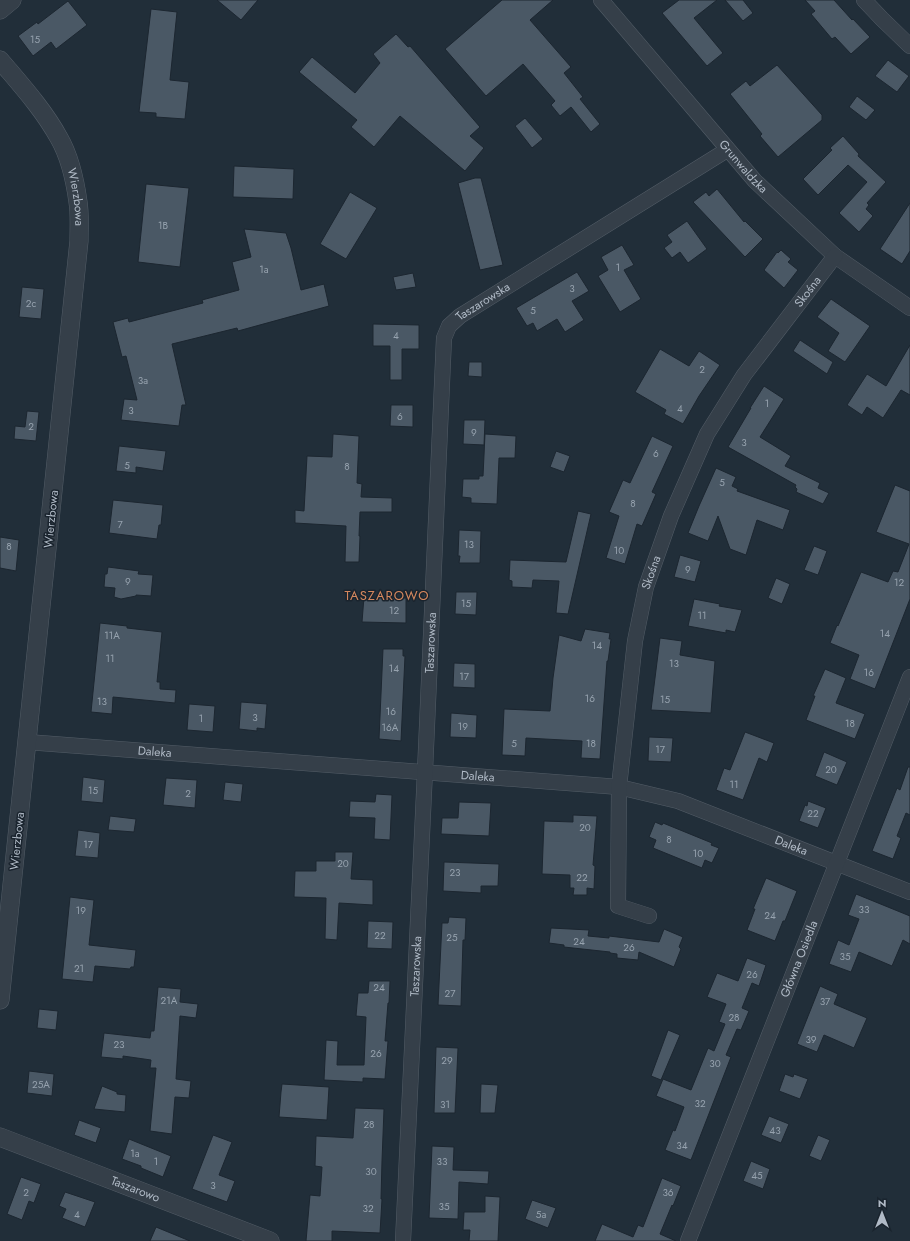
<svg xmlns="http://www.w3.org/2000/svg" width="910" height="1241" viewBox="0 0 910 1241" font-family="Jost,sans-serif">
	<rect width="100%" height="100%" fill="#212e39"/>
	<path fill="#4a5865" stroke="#1c2630" d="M217 0H258L241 20Z
		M502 0H553L530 20 571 67 564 73 583 97 580 99 600 124 591 132 571 107 560 116 551 105 555 101 523 64 486 96 445 49Z
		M679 0H717L694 18 723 53 707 66 662 13Z
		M725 0H743L753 13 743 21Z
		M805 0H834L852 20 853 19 870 37 851 54 835 37 832 39 811 14 815 11Z
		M68 1 87 25 56 49 51 42 33 56 18 36 37 22 38 24Z
		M151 9 177 12 170 80 189 82 185 119 156 117V113L139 112Z
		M396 34 408 47 410 46 480 127 470 136 484 148 465 171 400 116 374 147 351 127 357 120 299 72 312 57 355 93 380 63 373 54Z
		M888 60 909 76 897 92 875 76Z
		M777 65 822 115V120L778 157 760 136 762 134 730 94 746 81 750 86Z
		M857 96 875 110 866 120 849 107Z
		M525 118 543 139 532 148 515 126Z
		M843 136 859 154 858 156 886 182 867 203 869 205 866 209 873 216 859 232 839 213 867 182 848 165 818 195 803 179 832 150 830 148Z
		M234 166 294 169 293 199 233 197Z
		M475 178H481L503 265 480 270 458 183Z
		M146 184 189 188 180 267 138 262Z
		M717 189 744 222 745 221 763 239 745 257 693 202 706 192 709 196Z
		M350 192 377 208 346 259 320 244Z
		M910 203V251L902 264 880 249Z
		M687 221 707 249 688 263 680 252 672 258 664 248 672 242 667 235Z
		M244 229 286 233 291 248 301 290 324 284 329 306 238 331 237 328 172 344 186 405H182L179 426 121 420 124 399 137 400 126 356 122 357 113 322 128 318 129 322 203 303 202 300 239 290 232 262 251 257Z
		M622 245 634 265 624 270 641 299 620 312 598 276 608 270 601 257Z
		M781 250 791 259 788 262 798 270 784 288 764 270 777 252 778 253Z
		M577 272 589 291 572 301 584 320 565 332 557 319 537 331 533 323 527 326 516 308Z
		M413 273 416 287 396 290 393 277Z
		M22 287 44 289 41 319 19 317Z
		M831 299 870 326 845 362 828 351 839 333 817 317Z
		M373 324 419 325V349H402V380H390V346H373Z
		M800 340 833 362 827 374 793 351Z
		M910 345V395L901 390 883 418 867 407 862 415 847 405 867 374 886 386Z
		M660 349 689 366 699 351 720 365 699 396 683 424 664 414 666 410 635 392Z
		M469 362H482V377L468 376Z
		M764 386 784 399 760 437 791 456 785 466 820 483 818 488 829 493 823 504 796 492 797 489 795 487 796 485 728 447 751 408H750Z
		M391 405H413V427L390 426Z
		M27 411 39 412 36 441 14 439 15 426 25 427Z
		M464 420H485L484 445 463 444Z
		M333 434 359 436 357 483 362 484 361 497 392 498V512H360L359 536H360L359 562H345L346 526 295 523V510L304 511 307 456 332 457Z
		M485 434 516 436 515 458H499L497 504 471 503V498L462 497 463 479H479V476H483Z
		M652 436 673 446 652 492 656 494 642 526 637 524 625 564 606 558 619 516 609 512 623 480 630 483Z
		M119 446 166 451 163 471 136 467V473L116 471Z
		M556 451 570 456 564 472 550 467Z
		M716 468 736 477 732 486 738 489 737 491 790 510 783 530 757 520 746 555 730 549 718 516 708 541 688 533 699 506Z
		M895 485 910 491V599L875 689 850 679 859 655 830 643 837 625 838 626 861 572 888 582 893 571 898 572 909 544 876 532Z
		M113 500 163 505 161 525H159L157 539 109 533Z
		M578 511 591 514 568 614 556 613 559 581 533 580 532 588 512 587V581L509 580 510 560 566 562Z
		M459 530 481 531 480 563H459L460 556H458Z
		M0 537 19 540 16 571 0 568Z
		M814 546 827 551 818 575 804 570Z
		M680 555 701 561 695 582 674 577Z
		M108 567 139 571 138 574 153 575 151 596 136 595V596L121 599 114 597 115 588 104 587 105 574H107Z
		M776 578 790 584 782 604 768 598Z
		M456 592H477L476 615 455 614Z
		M364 597 406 598V623L362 622Z
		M694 599 720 604 719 606 742 610 735 632 726 630V633L688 626Z
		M100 623 127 626V628L162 632 157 682H160V689L176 690 175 703 113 697 112 714 91 712Z
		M585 629 610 633 609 639H611L608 661H607L600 759 581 758 582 741 526 738 525 756 502 755 504 709 550 711 553 678 559 635 581 641Z
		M660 638 682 641 680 655 715 661 711 713 651 710Z
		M383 649H403V656H405L401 741 379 739Z
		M454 663 475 664V688L453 687Z
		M825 669 846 678 836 703 865 714 855 739 806 720 815 696H813Z
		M241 702 267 704 265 729 257 728V731L239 729Z
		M189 704 215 706 213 732 187 730Z
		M451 713 477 715 476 738 450 737Z
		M745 732 774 743 767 762 759 758 743 800 716 790 724 768 730 770Z
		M649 737 673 738 671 762 648 761Z
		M824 752 847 762 837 785 815 776Z
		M908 767H910V815L906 813 897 836 901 838 893 859 872 851 897 788 900 790Z
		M83 777 105 780 103 803 81 801Z
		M166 778 197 780 195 808 163 805Z
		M225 782 243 784 241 802 223 800Z
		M376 794 392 795 390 840 374 839 375 818 349 817 350 801 375 802Z
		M808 801 826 808 818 828 799 821 805 805 807 806Z
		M459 802 491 803 489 836 441 834 442 818H458Z
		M573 815 597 816 593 865 595 866 594 889 587 888V895H573L574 888H570V875L542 874 544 821 573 822Z
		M110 816 136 819 134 832 108 830Z
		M655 822 662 825 663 823 712 843 711 845 719 848 712 863 705 860 702 868 653 848 656 840 649 837Z
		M78 830 100 833 98 858 75 856Z
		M335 852H353L351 879 373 880V905L339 903 337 940 325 939 326 898 294 897 295 871H316V861H335Z
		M444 862 499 864 498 886H481V893L443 891Z
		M766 878 797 891 785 921H783L775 941 747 930 755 909H753Z
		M856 894 910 916V944L903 940 892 966 859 952 851 972 829 964 838 940 849 945 859 919 848 915Z
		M70 897 94 900 89 945 136 950 134 967H131L130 969 95 966 93 982 62 979Z
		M449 917 466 918 465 940H463L461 1006 438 1005 442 923H448Z
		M368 921 393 922 392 949 367 948Z
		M551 928 589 930 588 936 609 938V936L659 942 664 929 683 937 679 947 681 949 674 967 639 952 638 960 617 958V954L610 953V952L564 947V945L549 943Z
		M747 958 766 965 759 986 752 983 742 1008 749 1011 741 1030 737 1029 726 1055 731 1057 691 1160 665 1150 673 1130 675 1131 684 1107 656 1096 663 1079 691 1090 708 1048 714 1051 725 1024 719 1022 726 1004 707 997 717 973 738 981Z
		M369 981H390L389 1003H388L385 1041H388L385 1079 363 1078V1082L324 1080 326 1040 338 1041 337 1065H364L366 1017 356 1016 358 993H368Z
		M820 986 838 994 834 1004 867 1018 854 1048 824 1035 817 1052 797 1044Z
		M158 987 181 989 180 1002 198 1004 196 1018 180 1016 176 1079 191 1081 189 1098 175 1097 172 1134 150 1131 156 1068H150L151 1060 123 1056V1059L101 1057 104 1033 150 1038 151 1031H154Z
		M39 1009 58 1011 56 1030 37 1028Z
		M668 1030 680 1035 661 1080 651 1076Z
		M436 1047 458 1048 455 1113H434Z
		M29 1071 54 1074 52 1096 27 1093Z
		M785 1074 793 1077 794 1074 808 1079 800 1099 779 1091Z
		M282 1084 329 1087 327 1120 279 1117 281 1092Z
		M481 1084 498 1085 495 1113H480Z
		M102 1086 117 1092V1094L126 1095 125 1112 94 1109Z
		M355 1108 384 1109 382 1161 381 1199H382L380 1233 332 1231V1241H306L310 1195 320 1196 322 1167 315 1166 316 1136 353 1138Z
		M769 1116 789 1124 781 1143 761 1135Z
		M79 1120 101 1128 96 1143 74 1135Z
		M213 1135 232 1142 219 1175 235 1181 227 1202 192 1189Z
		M818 1135 830 1140 821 1161 809 1156Z
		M129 1139 171 1156 163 1177 141 1168V1166L122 1159Z
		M432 1146 454 1147 453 1170 489 1171 488 1184 459 1182 458 1219 429 1218Z
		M751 1161 770 1169 763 1189 743 1181Z
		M21 1177 41 1184 34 1203 29 1201 22 1220 7 1214Z
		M662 1178 681 1186 673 1206 672 1205 660 1234 676 1241H595L602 1224 633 1237 638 1225 643 1227Z
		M65 1192 95 1202 85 1227 62 1218 66 1209 59 1206Z
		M485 1196 500 1197 498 1241H469L470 1230H463L464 1212H485Z
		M532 1200 556 1208 548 1228 525 1219Z
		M156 1227 190 1241H150Z"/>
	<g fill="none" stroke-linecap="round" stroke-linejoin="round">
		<defs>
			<g id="minor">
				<path id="s1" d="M601 0 755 181 835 256 910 308"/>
				<path d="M864 0 882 19 910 46"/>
				<path id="s2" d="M27 742 619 787 678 801 910 892"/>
				<path id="s3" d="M649 916 618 906 619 787 635 641 646 587 671 516 707 434 744 375 835 256"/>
				<path id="s4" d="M403 1241 425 771 444 338 449 326 460 316 727 150"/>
				<path id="s5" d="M688 1241 910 677"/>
			</g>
			<g id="tertiary">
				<path d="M0 10 12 0"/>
				<path id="s6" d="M0 60C21 85 43 109 59 138 70 157 75 180 78 202 80 214 79 228 79 241L0 1000"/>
				<path id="s7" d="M0 1137 270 1241"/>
			</g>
		</defs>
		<use href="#minor" stroke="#535d67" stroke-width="16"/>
		<use href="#tertiary" stroke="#535d67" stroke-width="19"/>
		<use href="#minor" stroke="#353f49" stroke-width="15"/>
		<use href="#tertiary" stroke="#353f49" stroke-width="18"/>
	</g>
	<g text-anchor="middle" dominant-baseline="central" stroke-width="3" stroke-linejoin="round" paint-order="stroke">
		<g font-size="10" fill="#96a2ae">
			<text x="35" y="39">15</text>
			<text x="163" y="225">1B</text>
			<text x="618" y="267">1</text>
			<text x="264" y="269">1a</text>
			<text x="572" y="288">3</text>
			<text x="31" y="303">2c</text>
			<text x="533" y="310">5</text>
			<text x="396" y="335">4</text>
			<text x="702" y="369">2</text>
			<text x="143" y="380">3a</text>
			<text x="767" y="403">1</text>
			<text x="680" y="408">4</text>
			<text x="131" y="410">3</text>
			<text x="400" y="416">6</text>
			<text x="31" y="426">2</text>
			<text x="474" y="432">9</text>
			<text x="744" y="442">3</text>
			<text x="656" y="453">6</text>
			<text x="127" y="465">5</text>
			<text x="347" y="466">8</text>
			<text x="722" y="482">5</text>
			<text x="633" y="503">8</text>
			<text x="120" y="524">7</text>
			<text x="469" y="544">13</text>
			<text x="9" y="546">8</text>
			<text x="619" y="550">10</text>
			<text x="688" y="569">9</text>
			<text x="128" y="581">9</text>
			<text x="899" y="582">12</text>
			<text x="466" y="603">15</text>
			<text x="394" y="610">12</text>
			<text x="702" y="615">11</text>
			<text x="885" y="633">14</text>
			<text x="112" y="635">11A</text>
			<text x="597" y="645">14</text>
			<text x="110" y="658">11</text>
			<text x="674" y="663">13</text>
			<text x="394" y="668">14</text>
			<text x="869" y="672">16</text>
			<text x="464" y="676">17</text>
			<text x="590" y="698">16</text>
			<text x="665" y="699">15</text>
			<text x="102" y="701">13</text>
			<text x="391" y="711">16</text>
			<text x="255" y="717">3</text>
			<text x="201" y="718">1</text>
			<text x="850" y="723">18</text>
			<text x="463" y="726">19</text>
			<text x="390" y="727">16A</text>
			<text x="514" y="743">5</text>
			<text x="591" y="743">18</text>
			<text x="660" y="749">17</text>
			<text x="831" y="769">20</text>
			<text x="734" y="784">11</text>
			<text x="93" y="790">15</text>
			<text x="188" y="793">2</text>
			<text x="813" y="813">22</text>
			<text x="585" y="827">20</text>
			<text x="669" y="839">8</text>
			<text x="88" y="844">17</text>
			<text x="698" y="853">10</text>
			<text x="343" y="863">20</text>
			<text x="455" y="872">23</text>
			<text x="582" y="877">22</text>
			<text x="864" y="909">33</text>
			<text x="81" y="910">19</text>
			<text x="770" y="915">24</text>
			<text x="380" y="935">22</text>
			<text x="452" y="937">25</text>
			<text x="579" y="941">24</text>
			<text x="629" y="947">26</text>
			<text x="845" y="956">35</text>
			<text x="79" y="968">21</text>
			<text x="752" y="974">26</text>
			<text x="379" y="987">24</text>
			<text x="450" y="993">27</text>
			<text x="169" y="1000">21A</text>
			<text x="825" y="1001">37</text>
			<text x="734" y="1017">28</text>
			<text x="811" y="1039">39</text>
			<text x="119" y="1044">23</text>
			<text x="376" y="1053">26</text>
			<text x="447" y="1060">29</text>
			<text x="715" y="1063">30</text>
			<text x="41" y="1084">25A</text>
			<text x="700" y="1103">32</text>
			<text x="445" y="1104">31</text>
			<text x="369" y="1124">28</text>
			<text x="775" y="1130">43</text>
			<text x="682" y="1145">34</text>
			<text x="135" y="1153">1a</text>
			<text x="156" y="1161">1</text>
			<text x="442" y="1161">33</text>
			<text x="371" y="1171">30</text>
			<text x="757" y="1175">45</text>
			<text x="213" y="1185">3</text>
			<text x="26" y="1192">2</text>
			<text x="668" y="1192">36</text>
			<text x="444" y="1206">35</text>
			<text x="368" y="1208">32</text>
			<text x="77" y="1214">4</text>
			<text x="541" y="1214">5a</text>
		</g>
		<g font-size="12" fill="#b0bac6" stroke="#1a242e">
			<text stroke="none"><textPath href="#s1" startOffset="219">Grunwaldzka</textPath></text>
			<text stroke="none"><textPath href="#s6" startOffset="160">Wierzbowa</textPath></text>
			<text stroke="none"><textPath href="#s3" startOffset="693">Skośna</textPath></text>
			<text stroke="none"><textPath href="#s4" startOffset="959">Taszarowska</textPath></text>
			<text transform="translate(51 519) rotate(-84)">Wierzbowa</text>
			<text stroke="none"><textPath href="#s3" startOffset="369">Skośna</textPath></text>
			<text stroke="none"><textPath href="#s4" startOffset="599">Taszarowska</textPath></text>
			<text stroke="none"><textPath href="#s2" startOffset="128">Daleka</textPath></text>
			<text stroke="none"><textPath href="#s2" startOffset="452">Daleka</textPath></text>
			<text transform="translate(17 841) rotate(-84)">Wierzbowa</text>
			<text stroke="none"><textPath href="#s2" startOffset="776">Daleka</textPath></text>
			<text stroke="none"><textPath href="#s5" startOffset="303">Główna Osiedla</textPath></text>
			<text stroke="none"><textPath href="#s4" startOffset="275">Taszarowska</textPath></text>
			<text stroke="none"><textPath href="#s7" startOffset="145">Taszarowo</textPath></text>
		</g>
		<g font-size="13" letter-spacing="1" fill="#d3875e" stroke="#1a242e">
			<text x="387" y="595">TASZAROWO</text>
		</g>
	</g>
	<g transform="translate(882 1213)" stroke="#1a242e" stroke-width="3" paint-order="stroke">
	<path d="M0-3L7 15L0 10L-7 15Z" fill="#b0bac6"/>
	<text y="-6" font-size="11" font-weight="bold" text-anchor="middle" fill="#b0bac6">N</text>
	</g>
</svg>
